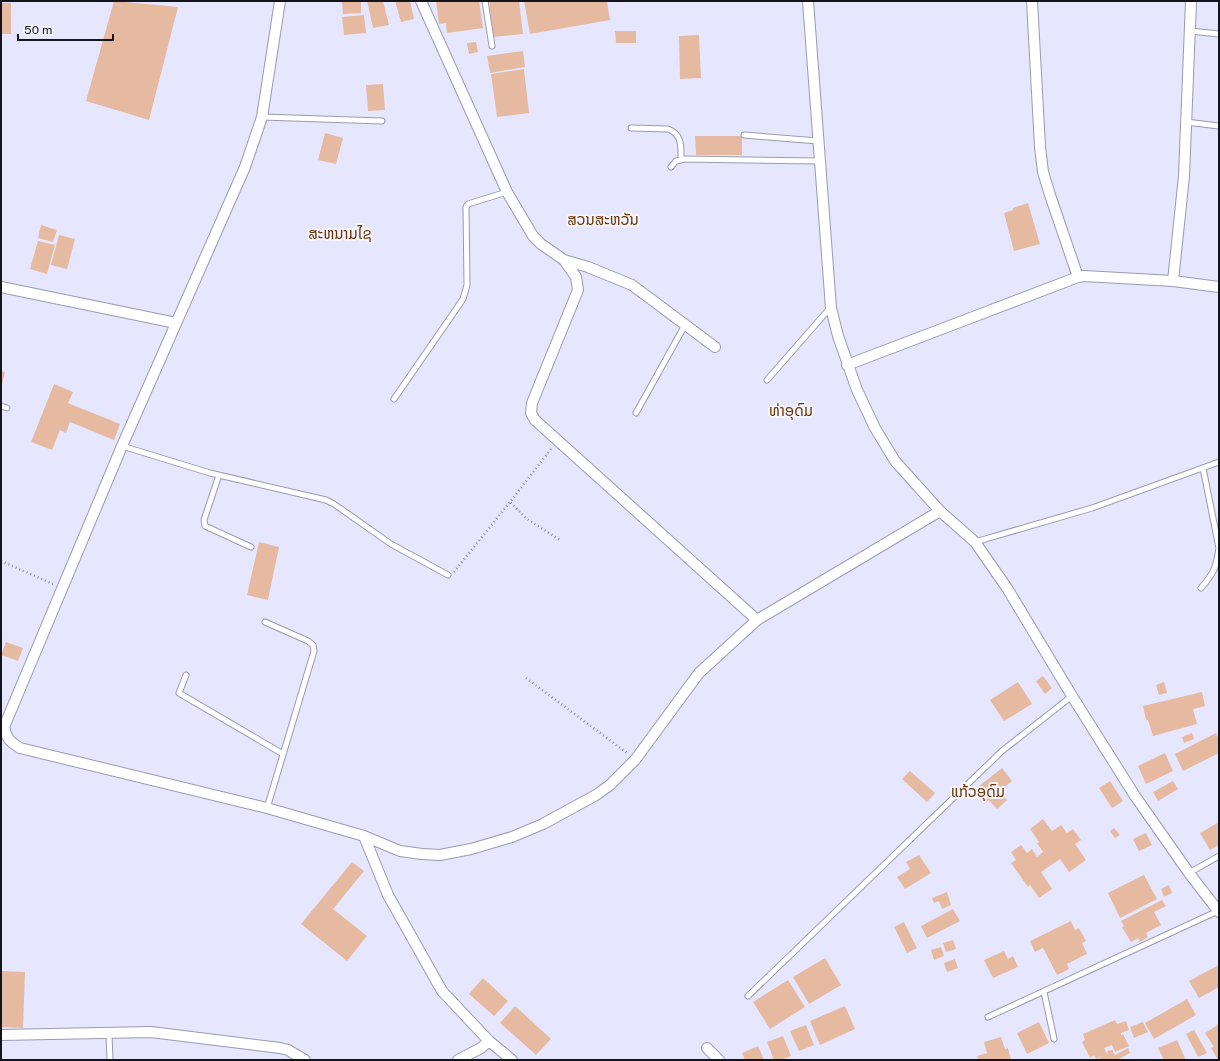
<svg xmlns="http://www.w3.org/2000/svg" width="1220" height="1061" viewBox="0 0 1220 1061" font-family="'Public Sans','Noto Sans Lao',sans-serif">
	<rect width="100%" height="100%" fill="#e6e7fe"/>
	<path fill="#e6baa0" d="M114 1 178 7 149 120 86 101Z
		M342 1H361V13L343 14Z
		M367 1H383L389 25 373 28Z
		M395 1H410L414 19 401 22Z
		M436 1H479L483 28 447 33 446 23 439 24Z
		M489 1H519L523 34 493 37Z
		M524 1H607L610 20 530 34Z
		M1 3H11V34H1Z
		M364 15 366 33 344 35 342 17Z
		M615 31H636V43H616Z
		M699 35 701 78 680 79 679 36Z
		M476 42 478 52 469 54 467 43Z
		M523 51 525 67 490 73 487 56Z
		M524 69 529 113 497 117 491 74Z
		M383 84 385 110 368 111 366 85Z
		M325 133 343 138 336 164 318 160Z
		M695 136H742V155H696Z
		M1028 203 1040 244 1014 251 1004 213 1013 210V208Z
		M41 225 57 230 53 242 38 238Z
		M59 235 75 239 67 269 51 265Z
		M38 241 55 245 47 274 30 269Z
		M1 371 5 372 2 384H1Z
		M54 384 73 392 68 403 120 424 114 440 70 422 66 433 60 430 52 450 31 442Z
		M259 542 279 547 268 600 247 595Z
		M6 642 23 648 18 661 1 655Z
		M1043 676 1052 688 1045 694 1036 681Z
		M1018 682 1032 704 1004 721 990 700Z
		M1164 682 1167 693 1159 695 1156 685Z
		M1202 692 1205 706 1193 709 1197 724 1153 736 1148 720H1146L1143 706Z
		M1192 733 1194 739 1184 743 1182 737Z
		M1216 733 1219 740V753L1183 771 1175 754Z
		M1165 753 1173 771 1146 784 1138 766Z
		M1002 768 1012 781 1000 791 1007 800 997 809 989 800 984 804 974 790Z
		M910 771 935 793 927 802 902 779Z
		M1110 781 1123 801 1112 808 1099 788Z
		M1173 781 1178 789 1158 801 1153 792Z
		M1043 819 1052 831 1061 825 1067 833 1073 829 1081 840 1075 844 1086 860 1069 872 1060 859 1041 872 1052 889 1039 898 1030 885 1028 887 1011 863 1016 860 1011 852 1021 845 1027 853 1032 849 1037 857 1043 852 1037 843 1039 842 1030 829Z
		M1219 822V845L1210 850 1200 833Z
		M1114 828 1120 835 1115 838 1110 831Z
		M1146 833 1152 845 1139 851 1133 839Z
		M919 855 931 873 905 889 897 877 910 869 906 862Z
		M352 862 364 871 333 909 367 936 347 961 301 924Z
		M1144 875 1157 899 1120 918 1108 893Z
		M1169 885 1172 893 1164 897 1161 889Z
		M947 892 951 905 942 909 939 901 934 903 932 898Z
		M1162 900 1166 906 1154 912 1161 925 1146 933 1148 937 1140 942 1138 938 1131 942 1122 927 1124 926 1121 921Z
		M953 909 960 921 927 938 921 926Z
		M1071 921 1075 930 1079 928 1086 941 1082 943 1087 954 1067 964 1069 969 1057 975 1043 948 1035 952 1030 941Z
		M904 922 917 948 907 953 894 927Z
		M953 940 956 949 946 952 943 943Z
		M941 947 944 956 934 960 931 950Z
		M1004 951 1008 959 1013 956 1018 967 993 978 984 960Z
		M825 958 841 985 809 1004 793 977Z
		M955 959 958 968 947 972 944 963Z
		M1219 965V987L1199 998 1189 981Z
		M1 971 25 972 23 1028 1 1027Z
		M483 978 508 1001 494 1016 469 994Z
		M788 980 805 1007 770 1029 753 1002Z
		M1187 999 1196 1015 1154 1039 1145 1023Z
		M515 1006 551 1039 536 1055 500 1023Z
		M845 1006 855 1029 820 1045 810 1021Z
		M1115 1020 1117 1024 1126 1021 1129 1030 1121 1033V1035L1123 1034 1129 1046 1115 1052 1112 1045 1104 1048 1107 1054 1096 1059 1094 1055 1090 1058 1082 1042 1085 1040 1083 1034Z
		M1039 1022 1049 1043 1027 1054 1017 1033Z
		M1143 1022 1148 1032 1134 1038 1130 1027Z
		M1219 1024V1060H1218L1211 1048 1214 1047 1205 1033Z
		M806 1025 814 1045 799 1051 790 1031Z
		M1194 1030 1207 1053 1198 1057 1186 1034Z
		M783 1036 791 1056 781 1060H774L767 1042Z
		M1001 1037 1005 1049 1008 1048 1011 1060H978L977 1056 987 1053 984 1042Z
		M1177 1040 1186 1060H1164L1158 1048Z
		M758 1046 764 1060H745L742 1053Z
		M1128 1048 1130 1053 1117 1060 1098 1059 1108 1053 1107 1051 1112 1050 1115 1055Z"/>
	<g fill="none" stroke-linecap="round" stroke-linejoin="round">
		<defs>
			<path id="lane" d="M485 1 492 46
				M1190 31 1219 34
				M262 117 382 121
				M1186 122 1219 126
				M631 128 668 129C682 134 681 146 681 159
				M744 135 818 141
				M671 167 676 161 685 159 819 161
				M767 380 830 308
				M394 399 459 305 463 299 467 285 466 207 468 204 507 192
				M1 406 7 408
				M636 413 685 325
				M122 446 210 473 326 500 334 504 391 544 448 575
				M1203 468 1219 548
				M219 475 204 520 205 526 251 547
				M975 542 1092 508 1219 462
				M1201 588C1214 573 1216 568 1219 548
				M265 622 308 641 313 645 314 651 267 808
				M186 675 179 693 283 754
				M1189 873 1219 856
				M1044 992 1054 1039
				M748 996 1002 751 1072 696
				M988 1017 1218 911
				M109 1034 110 1060"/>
			<path id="street" d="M280 1 262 117 245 167 122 446 4 727C7 739 9 741 20 748L267 808 364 836 400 851 422 854 440 855 471 849 512 837 543 824 596 795 610 785 635 760 699 673 757 620 940 511
				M421 1 507 192 533 236 541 244 564 260 576 277 578 290 532 403 531 413 535 420 757 620
				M808 1 831 308 838 336 857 390 875 428 895 461 940 511 975 542 1007 588 1072 696 1135 796 1189 873 1219 912
				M1032 1 1040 147 1043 172 1050 195 1078 277
				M564 260 588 267 632 285 715 347
				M1173 281 1184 176 1191 1
				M1 287 176 323
				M847 365 1078 277 1084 276 1173 281 1219 287
				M364 836 388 895 442 991 489 1041 512 1060
				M1 1035 151 1032 280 1048 288 1050 305 1060
				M707 1048 719 1060
				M458 1060 481 1048 489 1041"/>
		</defs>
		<use href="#lane" stroke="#999aaf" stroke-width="7"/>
		<use href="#street" stroke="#999aaf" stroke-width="12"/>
		<path stroke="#8a8b9b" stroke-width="2.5" stroke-dasharray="1 3" stroke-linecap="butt" d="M551 449 510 502 527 519 560 540
			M1 561 53 584
			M454 572 510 502
			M526 678 627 753"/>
		<use href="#lane" stroke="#fff" stroke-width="5"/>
		<use href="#street" stroke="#fff" stroke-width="10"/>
	</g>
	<g text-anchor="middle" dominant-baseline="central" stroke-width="4" stroke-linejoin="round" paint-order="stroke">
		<g font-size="15" fill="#6c3100" stroke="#f5f6ff">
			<text x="603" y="219">ສວນສະຫວັນ</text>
			<text x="340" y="233">ສະຫນາມໄຊ</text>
			<text x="791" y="410">ທ່າອຸດົມ</text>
			<text x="978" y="791">ແກ້ວອຸດົມ</text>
		</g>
	</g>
	<rect width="1220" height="1061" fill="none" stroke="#14141c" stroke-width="4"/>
	<path d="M18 34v6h95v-6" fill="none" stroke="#14141c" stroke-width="2"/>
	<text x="24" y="34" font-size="12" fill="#14141c" stroke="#f5f6ff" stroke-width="3" paint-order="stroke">50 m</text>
</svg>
